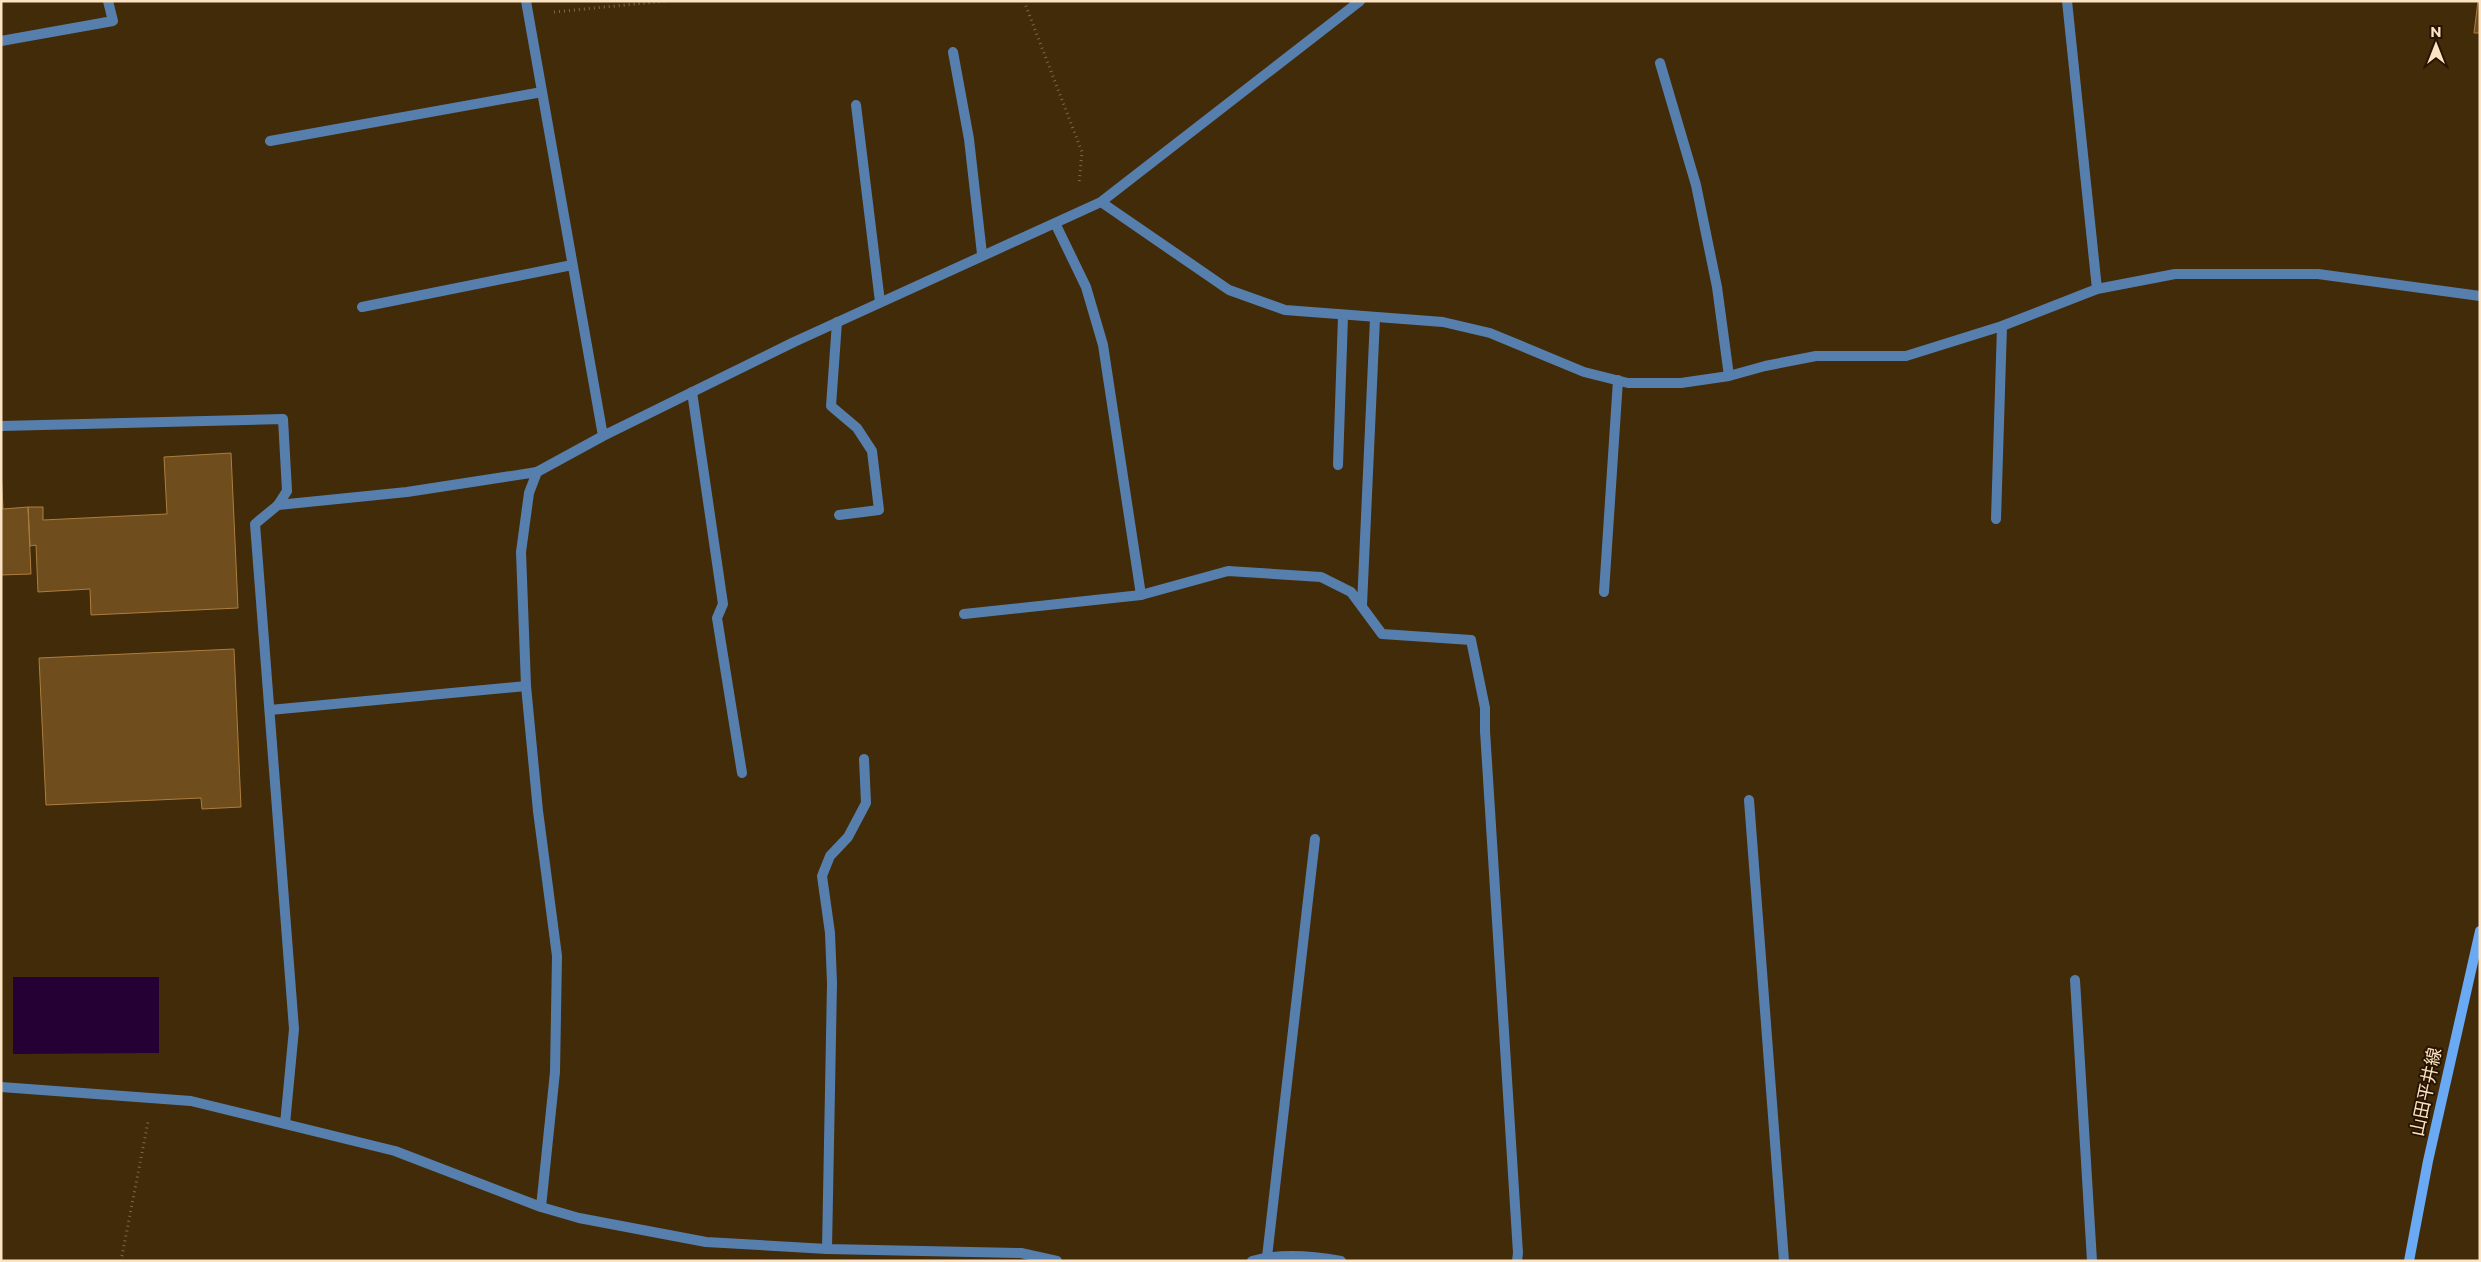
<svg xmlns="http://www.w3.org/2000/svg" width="2481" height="1262" viewBox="0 0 2481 1262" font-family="Montserrat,'Noto Sans JP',sans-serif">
	<rect width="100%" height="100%" fill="#422b08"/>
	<path fill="#250035" d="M13 977H159V1053L13 1054Z"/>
	<path fill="#6f4d1c" stroke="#ac7e3f" d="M2478 1H2480V33H2474Z
		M231 453 238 608 91 615 90 589 38 592 36 545 30 546 28 507H43V520L167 514 164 457Z
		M1 470 3 509 28 507 31 574 1 575Z
		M234 649 241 807 202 809 201 798 46 805 39 658Z"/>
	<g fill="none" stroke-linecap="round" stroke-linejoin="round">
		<path stroke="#806847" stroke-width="3" stroke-dasharray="1 4" stroke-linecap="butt" d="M1024 1 1082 152 1079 184
			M554 12 666 1
			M121 1261 148 1122"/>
		<path stroke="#577fad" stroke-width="10" d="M953 52 969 139 982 254
			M856 105 880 302
			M837 322 831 406 857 428 872 451 879 510 839 515
			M692 392 723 604 717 618 742 773
			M1338 465 1343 316
			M278 505 407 492 537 472
			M1362 605 1375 318
			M964 614 1141 595 1228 571 1321 577 1351 592 1382 634 1471 640 1485 708V731L1518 1253 1517 1261
			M1749 800 1784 1261
			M2075 980 2092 1261
			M827 1249 832 983 830 933 822 876 830 856 848 837 866 803 864 759
			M1267 1257 1315 839"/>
		<path stroke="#577fad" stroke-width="10" d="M526 1 603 436
			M2067 1 2097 289
			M1 41 113 21 108 1
			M1660 63 1696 185 1717 287 1729 376
			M270 141 542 92
			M1101 202 1229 290 1285 310 1443 322 1490 333 1584 372 1628 383H1681L1729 376 1765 366 1816 356H1906L2002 326 2097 289 2175 274H2318L2480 296
			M1055 223 1086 287 1103 345 1141 595
			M362 307 572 265
			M1 426 283 419 287 491 278 505 255 524 294 1029 285 1124
			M1996 519 2002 326
			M1604 592 1618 380
			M270 710 526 686
			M1 1087 191 1101 395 1151 541 1207 579 1218 706 1242 827 1249 1021 1253 1057 1261
			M541 1207 555 1072 557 956 538 811 526 686 521 552 529 493 537 472 603 436 794 342 1101 202 1360 1
			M1252 1261C1280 1253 1313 1256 1341 1261"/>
		<path stroke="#6aaaf4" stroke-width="10" d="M2409 1261 2428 1161 2480 931"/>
	</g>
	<g text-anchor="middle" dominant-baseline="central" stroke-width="4" stroke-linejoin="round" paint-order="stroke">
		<g font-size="18" fill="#fce3c4" stroke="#261400">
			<text transform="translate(2426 1092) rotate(-78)">山田平井線</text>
		</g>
	</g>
	<rect width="2481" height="1262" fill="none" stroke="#fce3c4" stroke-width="5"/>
	<g transform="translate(2436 45)" stroke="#261400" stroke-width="4" paint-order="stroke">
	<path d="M0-4L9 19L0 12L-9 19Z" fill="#fce3c4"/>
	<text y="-8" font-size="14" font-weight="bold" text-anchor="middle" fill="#fce3c4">N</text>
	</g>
</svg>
